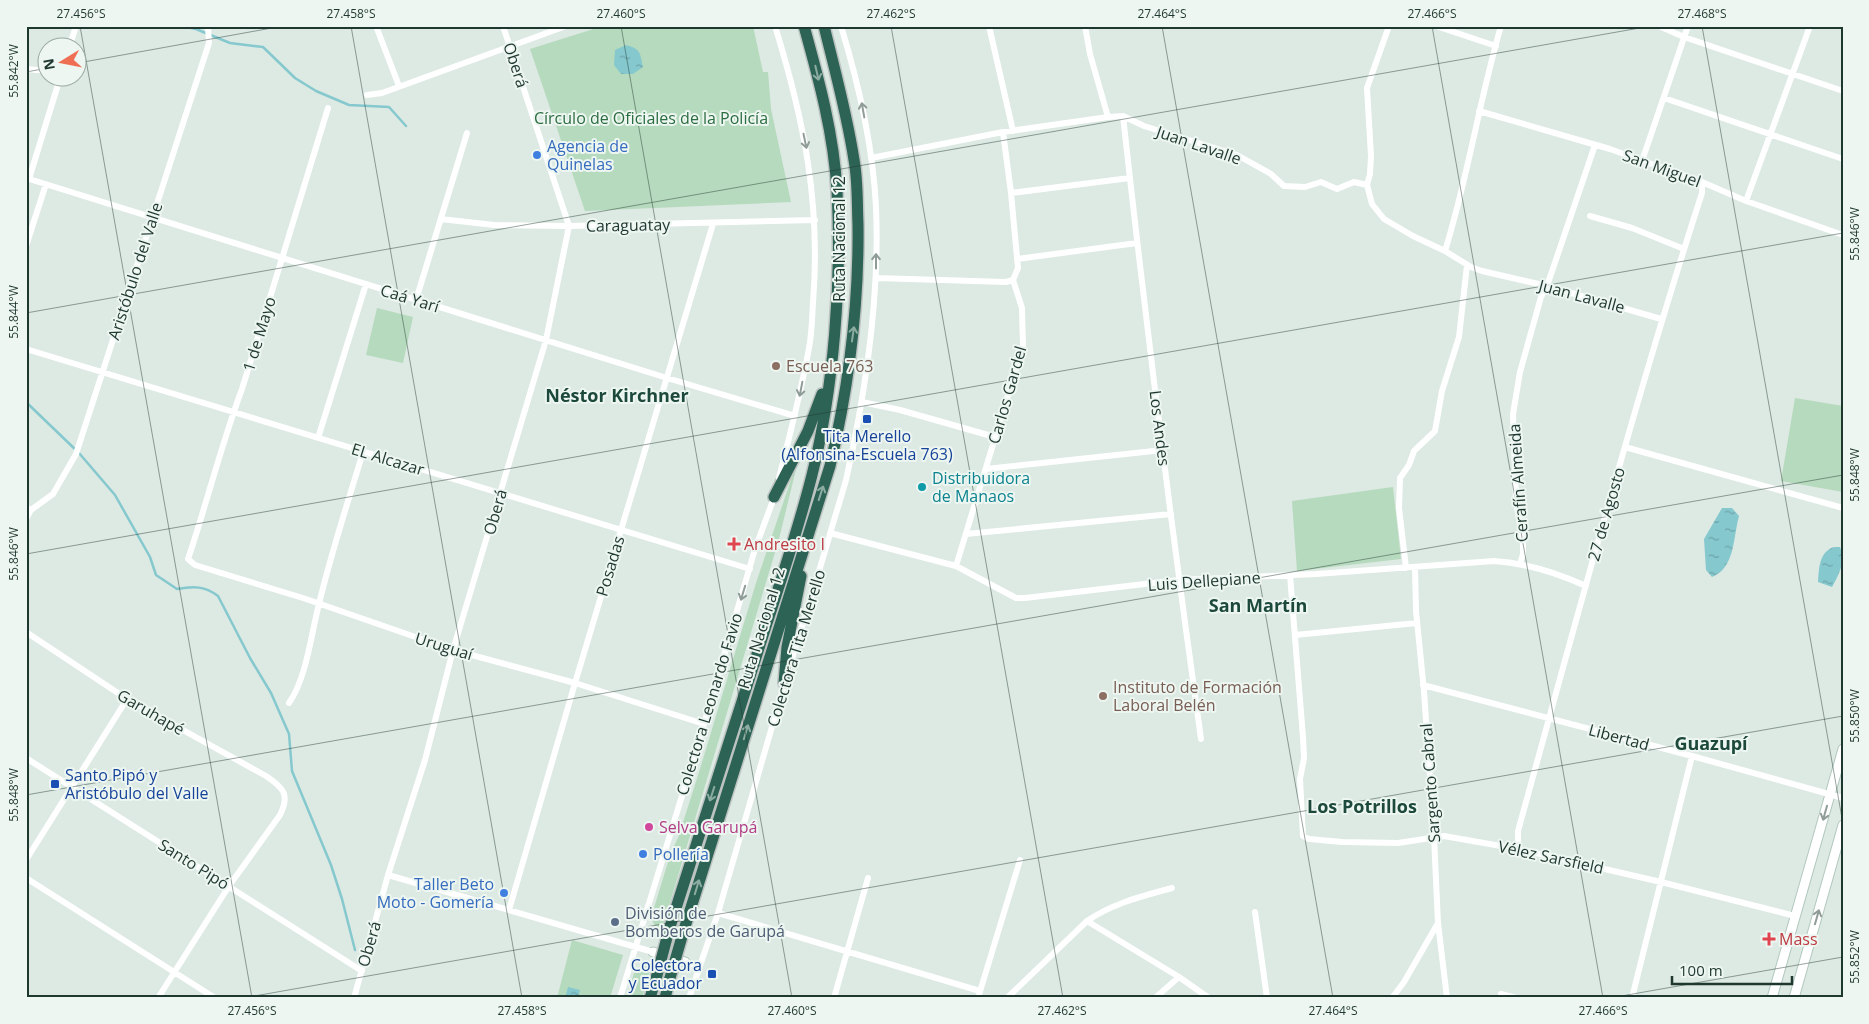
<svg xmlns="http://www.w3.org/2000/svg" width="1869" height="1024" viewBox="0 0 1869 1024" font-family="'Open Sans',sans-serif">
	<defs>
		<pattern id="water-ripples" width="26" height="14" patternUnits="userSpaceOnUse" patternTransform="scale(1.25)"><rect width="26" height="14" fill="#85c8ce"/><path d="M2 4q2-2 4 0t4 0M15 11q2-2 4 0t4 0" fill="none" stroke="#6ca3a8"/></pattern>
	</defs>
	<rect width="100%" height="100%" fill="#dde9e3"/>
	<path fill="#b6dabd" d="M603 26H753L763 72H768L771 109 791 202 585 211 530 49Z
		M377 308 413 317 403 363 366 355Z
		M1795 398 1843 406V492L1781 481Z
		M800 453 779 539 660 936 651 918 671 852 678 838 700 769 756 583Z
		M1393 487 1401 559 1297 571 1292 501Z
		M572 940 623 955 610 998H557Z
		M652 963 642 998H627L634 973Z"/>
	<path fill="url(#water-ripples)" d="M626 45C641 49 640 53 643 67L633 74H621L614 65 615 50Z
		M1722 508H1732L1739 516C1733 538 1735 568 1712 577L1706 570 1704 539Z
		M1834 547H1840C1846 562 1839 574 1832 587L1818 582C1819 568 1819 552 1834 547Z
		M568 987 580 990 578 998H565Z"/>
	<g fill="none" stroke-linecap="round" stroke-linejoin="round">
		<path stroke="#85c8ce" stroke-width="2.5" d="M182 26 196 29 230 43 263 47 295 78 316 91 349 105 389 107 406 126
			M26 402 79 453 115 495 150 557 156 575 177 589C194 586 205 586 218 596L250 658 271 693 289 734 292 771 331 865 342 899 355 950"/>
		<defs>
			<path id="secondary" d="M653 952 685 962
				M1772 998 1843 749
				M1794 998 1843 825"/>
			<path id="highway" d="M774 497 808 431 822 394
				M784 683 787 647 801 576
				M669 930C697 842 725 754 753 667 773 603 796 539 812 475 834 388 842 281 837 191 834 135 819 80 804 26
				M683 933 830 466C849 386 859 306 858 224 857 203 858 181 854 160 847 114 835 71 824 26
				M650 998 657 975
				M665 998 670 978"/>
		</defs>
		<use href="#secondary" stroke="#b1c8be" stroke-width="11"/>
		<use href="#highway" stroke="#bcc3c1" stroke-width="14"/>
		<path stroke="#fff" stroke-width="6" d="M376 26 399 86
			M775 26C804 120 821 204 813 303 812 318 812 333 809 348 801 392 790 435 779 478
			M989 26 1013 131
			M1085 26 1090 54 1108 117
			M1436 26 1496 46
			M1659 26 1684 37 1843 91
			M69 48 76 26
			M26 69 48 71
			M367 95 382 93 566 26
			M1664 98 1843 159
			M328 108 242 389C221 445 207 503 188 559L195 565 303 598 453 650 575 683 704 724
			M1479 111 1610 149 1702 182 1746 201 1843 235
			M1123 116C1146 324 1172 532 1201 739
			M871 158 1003 132 1108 117 1123 116 1144 126 1237 155 1271 174 1284 186 1305 187 1321 182 1337 189 1354 182 1367 185 1372 204 1384 219 1413 236 1445 251 1471 267 1482 271 1547 286 1661 319
			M1642 161 1688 26
			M26 178 667 378 795 416
			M29 179 60 78
			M1367 185 1370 174 1371 156 1367 88 1389 26
			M1011 193 1130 178
			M1746 201 1810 26
			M1590 216 1632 228 1684 249
			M441 219 494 225 569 226 815 220
			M26 227 28 239
			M26 246 46 184
			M1445 251C1468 177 1479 101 1501 26
			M1017 259 1137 243
			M876 278 1006 282 1013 280
			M416 300 467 133
			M26 349 750 569
			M862 402 900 410 995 437
			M318 438 366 284
			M1625 447 1843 508
			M986 469 1163 450
			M26 507 31 510 53 494 76 454 209 43 208 26
			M26 519 31 510
			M830 533 956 566 1016 598H1025L1179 580 1316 574 1494 561C1526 563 1557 573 1586 586
			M966 534 1171 514
			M1520 564 1523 554V542L1516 501 1513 414 1520 372 1541 297 1547 286 1595 145
			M956 566 1023 346 1022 308 1013 280 1018 268 1011 193 1003 132
			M1415 567 1416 611 1424 691 1434 837 1438 923 1447 998
			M1406 568 1399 508 1400 478 1409 465 1414 451 1435 431 1442 391 1459 337 1467 265
			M1290 575 1303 737 1304 758 1300 779 1303 836 1309 839 1342 842 1398 843 1444 836 1518 849 1661 882 1795 916
			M26 632 127 699 266 776C284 788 290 795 280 815L229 886 158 998
			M1295 635 1417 623
			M789 668C803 623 817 579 830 534 835 516 841 498 846 480 866 391 880 299 876 207 873 146 859 85 841 26
			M1423 685 1692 756 1843 798
			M289 703C307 677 311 634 319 604 331 553 348 502 363 452
			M26 758 362 971
			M1518 849V831C1577 618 1634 403 1702 193V182
			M26 860 127 699
			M388 875 653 952
			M26 878 215 998
			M509 910 575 683 713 224
			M1255 912 1267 998
			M718 913 980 991
			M1087 921 1179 977 1209 998
			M685 962 700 966
			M1501 994 1516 998
			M354 998 388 875 425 760 453 650 546 340 569 226 503 26
			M620 998 704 724 755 549 775 495
			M689 998 718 913 785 682
			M834 998 868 878
			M978 998 1020 860
			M1007 998 1087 921C1113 903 1143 896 1172 888
			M1155 998 1179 977
			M1392 998 1404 982 1438 923
			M1632 998 1692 756"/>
		<use href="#secondary" stroke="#fff" stroke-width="9"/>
		<use href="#highway" stroke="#2c6354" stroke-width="11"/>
		<defs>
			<path id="highway-bridge" d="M657 975 669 930
				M670 978 683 933"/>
		</defs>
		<use href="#highway-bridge" stroke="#bcc3c1" stroke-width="14" stroke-linecap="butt"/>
		<use href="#highway-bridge" stroke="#2c6354" stroke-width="11"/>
	</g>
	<defs><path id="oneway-shaft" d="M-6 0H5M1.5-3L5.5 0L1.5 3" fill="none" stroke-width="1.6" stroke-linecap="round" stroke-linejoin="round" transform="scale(1.25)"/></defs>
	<g stroke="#8caca2">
		<use href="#oneway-shaft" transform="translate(817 73) rotate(77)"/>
		<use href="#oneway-shaft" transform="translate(853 334) rotate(-82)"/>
		<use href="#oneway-shaft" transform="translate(821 493) rotate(-72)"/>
		<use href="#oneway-shaft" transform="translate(746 732) rotate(-73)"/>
		<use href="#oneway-shaft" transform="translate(712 794) rotate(108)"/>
		<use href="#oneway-shaft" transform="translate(697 887) rotate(-73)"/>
	</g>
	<g stroke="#8f9c97">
		<use href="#oneway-shaft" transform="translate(863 110) rotate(-100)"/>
		<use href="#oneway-shaft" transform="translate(805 141) rotate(78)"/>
		<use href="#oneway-shaft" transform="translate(876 261) rotate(-90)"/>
		<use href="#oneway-shaft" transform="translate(801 389) rotate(101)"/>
		<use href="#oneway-shaft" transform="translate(743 593) rotate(107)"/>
		<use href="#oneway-shaft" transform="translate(1825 813) rotate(106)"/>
		<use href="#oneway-shaft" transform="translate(1817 917) rotate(-74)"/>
	</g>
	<path fill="none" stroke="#1f382f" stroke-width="1" stroke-opacity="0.45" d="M80 26 252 998M351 26 522 998M621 26 792 998M891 26 1063 998M1162 26 1333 998M1432 26 1603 998M1702 26 1843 824M78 63 283 26M26 72 48 68M26 313 1651 26M26 554 1843 233M26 795 1843 475M243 998 1843 716M1610 998 1843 957"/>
	<g fill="#3f7fe0" stroke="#edf6f1" stroke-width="2">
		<circle cx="537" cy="155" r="5"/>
		<circle cx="643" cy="854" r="5"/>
		<circle cx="504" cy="893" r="5"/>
	</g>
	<g fill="#8d6e63" stroke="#edf6f1" stroke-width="2">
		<circle cx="776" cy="366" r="5"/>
		<circle cx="1103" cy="696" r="5"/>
	</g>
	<g fill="#1a4fb4" stroke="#edf6f1" stroke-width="2">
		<rect x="862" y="414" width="10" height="10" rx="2.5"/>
		<rect x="50" y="779" width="10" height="10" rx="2.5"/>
		<rect x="707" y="969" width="10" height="10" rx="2.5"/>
	</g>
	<circle fill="#0f9aa8" stroke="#edf6f1" stroke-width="2" cx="922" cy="487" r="5"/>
	<g fill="#e0444e" stroke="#edf6f1" stroke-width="2">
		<path d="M731.5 536.5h5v5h5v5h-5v5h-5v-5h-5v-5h5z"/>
		<path d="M1766.5 931.5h5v5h5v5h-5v5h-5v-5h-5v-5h5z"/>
	</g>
	<circle fill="#d1479c" stroke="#edf6f1" stroke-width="2" cx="649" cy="827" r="5"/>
	<circle fill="#5c6f8a" stroke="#edf6f1" stroke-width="2" cx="615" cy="922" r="5"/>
	<g text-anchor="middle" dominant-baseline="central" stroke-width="4" stroke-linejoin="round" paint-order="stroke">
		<g font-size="16" fill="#1f382f" stroke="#edf6f1">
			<text transform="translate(516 65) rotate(72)">Oberá</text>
			<text transform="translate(1199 145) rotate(19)">Juan Lavalle</text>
			<text transform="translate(1662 168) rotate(20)">San Miguel</text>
			<text transform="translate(628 225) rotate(-1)">Caraguatay</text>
			<text transform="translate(839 239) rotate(-90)">Ruta Nacional 12</text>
			<text transform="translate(135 271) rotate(-72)">Aristóbulo del Valle</text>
			<text transform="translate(1582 296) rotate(15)">Juan Lavalle</text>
			<text transform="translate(410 298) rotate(17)">Caá Yarí</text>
			<text transform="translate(259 334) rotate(-73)">1 de Mayo</text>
			<text transform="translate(1007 395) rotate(-74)">Carlos Gardel</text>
			<text transform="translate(1160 428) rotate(83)">Los Andes</text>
			<text transform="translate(388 459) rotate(17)">EL Alcazar</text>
			<text transform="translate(1518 483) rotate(-94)">Cerafín Almeida</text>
			<text transform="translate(495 512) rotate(-74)">Oberá</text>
			<text transform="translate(1606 514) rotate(-74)">27 de Agosto</text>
			<text transform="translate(610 566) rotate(-73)">Posadas</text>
			<text transform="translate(1204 581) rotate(-4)">Luis Dellepiane</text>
			<text transform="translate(761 628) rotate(-73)">Ruta Nacional 12</text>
			<text transform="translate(444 646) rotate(17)">Uruguaí</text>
			<text transform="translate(796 648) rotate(-73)">Colectora Tita Merello</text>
			<text transform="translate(709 704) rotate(-73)">Colectora Leonardo Favio</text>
			<text transform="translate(151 712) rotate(30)">Garuhapé</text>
			<text transform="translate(1619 737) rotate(15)">Libertad</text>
			<text transform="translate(1430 783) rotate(-94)">Sargento Cabral</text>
			<text transform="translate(1551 857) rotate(12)">Vélez Sarsfield</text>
			<text transform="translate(194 864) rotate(32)">Santo Pipó</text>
			<text transform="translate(369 944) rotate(-74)">Oberá</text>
		</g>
		<g font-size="16" fill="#2b6d40" stroke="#edf6f1">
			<text x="651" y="118">Círculo de Oficiales de la Policía</text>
		</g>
		<g font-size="16" fill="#366cbe" stroke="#edf6f1" text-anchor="start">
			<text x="547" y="146">Agencia de<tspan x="547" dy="18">Quinelas</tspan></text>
			<text x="653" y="854">Pollería</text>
			<text x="494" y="884" text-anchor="end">Taller Beto<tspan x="494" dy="18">Moto - Gomería</tspan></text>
		</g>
		<g font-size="16" fill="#785e54" stroke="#edf6f1" text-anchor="start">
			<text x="786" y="366">Escuela 763</text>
			<text x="1113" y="687">Instituto de Formación<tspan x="1113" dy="18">Laboral Belén</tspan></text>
		</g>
		<g font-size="16" fill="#164399" stroke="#edf6f1">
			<text x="867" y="436">Tita Merello<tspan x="867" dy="18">(Alfonsina-Escuela 763)</tspan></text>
			<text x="65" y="775" text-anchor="start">Santo Pipó y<tspan x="65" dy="18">Aristóbulo del Valle</tspan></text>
			<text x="702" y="965" text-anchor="end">Colectora<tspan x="702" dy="18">y Ecuador</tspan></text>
		</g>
		<g font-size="16" fill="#0d838f" stroke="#edf6f1" text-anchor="start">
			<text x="932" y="478">Distribuidora<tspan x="932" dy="18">de Manaos</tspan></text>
		</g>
		<g font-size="16" fill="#be3a42" stroke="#edf6f1" text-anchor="start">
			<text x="744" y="544">Andresito I</text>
			<text x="1779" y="939">Mass</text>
		</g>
		<g font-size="16" fill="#b23c85" stroke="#edf6f1" text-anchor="start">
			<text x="659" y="827">Selva Garupá</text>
		</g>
		<g font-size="16" fill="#4e5e75" stroke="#edf6f1" text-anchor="start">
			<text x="625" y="913">División de<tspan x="625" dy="18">Bomberos de Garupá</tspan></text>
		</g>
		<g font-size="18" font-weight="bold" fill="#1c493b" stroke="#edf6f1">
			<text x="617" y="395">Néstor Kirchner</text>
			<text x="1258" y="605">San Martín</text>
			<text x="1711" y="743">Guazupí</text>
			<text x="1362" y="806">Los Potrillos</text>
		</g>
	</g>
	<rect width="1869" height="1024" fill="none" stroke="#edf6f1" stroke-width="55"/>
	<g transform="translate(62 62) rotate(260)"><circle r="24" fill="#edf6f1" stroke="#9baaa3"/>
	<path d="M0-4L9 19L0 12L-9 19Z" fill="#ef6f55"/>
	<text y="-8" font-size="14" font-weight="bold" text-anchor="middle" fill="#1f382f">N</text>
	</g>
	<path d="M1672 976v8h120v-8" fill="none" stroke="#1f382f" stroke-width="2.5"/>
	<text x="1679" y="976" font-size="15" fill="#1f382f" stroke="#edf6f1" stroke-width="4" paint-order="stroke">100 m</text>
	<rect x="28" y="28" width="1814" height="968" fill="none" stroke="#1f382f" stroke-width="2"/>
	<g font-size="12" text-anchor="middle" fill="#1f382f">
		<text x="81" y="18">27.456°S</text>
		<text x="351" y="18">27.458°S</text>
		<text x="621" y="18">27.460°S</text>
		<text x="891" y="18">27.462°S</text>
		<text x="1162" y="18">27.464°S</text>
		<text x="1432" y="18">27.466°S</text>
		<text x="1702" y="18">27.468°S</text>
		<text transform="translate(14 71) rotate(-90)" y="4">55.842°W</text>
		<text transform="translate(1855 234) rotate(-90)" y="4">55.846°W</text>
		<text transform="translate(14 312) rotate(-90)" y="4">55.844°W</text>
		<text transform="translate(1855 475) rotate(-90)" y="4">55.848°W</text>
		<text transform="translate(14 554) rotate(-90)" y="4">55.846°W</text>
		<text transform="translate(1855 716) rotate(-90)" y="4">55.850°W</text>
		<text transform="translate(14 795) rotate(-90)" y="4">55.848°W</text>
		<text transform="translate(1855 957) rotate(-90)" y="4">55.852°W</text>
		<text x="252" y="1015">27.456°S</text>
		<text x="522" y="1015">27.458°S</text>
		<text x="792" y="1015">27.460°S</text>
		<text x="1062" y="1015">27.462°S</text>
		<text x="1333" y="1015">27.464°S</text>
		<text x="1603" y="1015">27.466°S</text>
	</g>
</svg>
